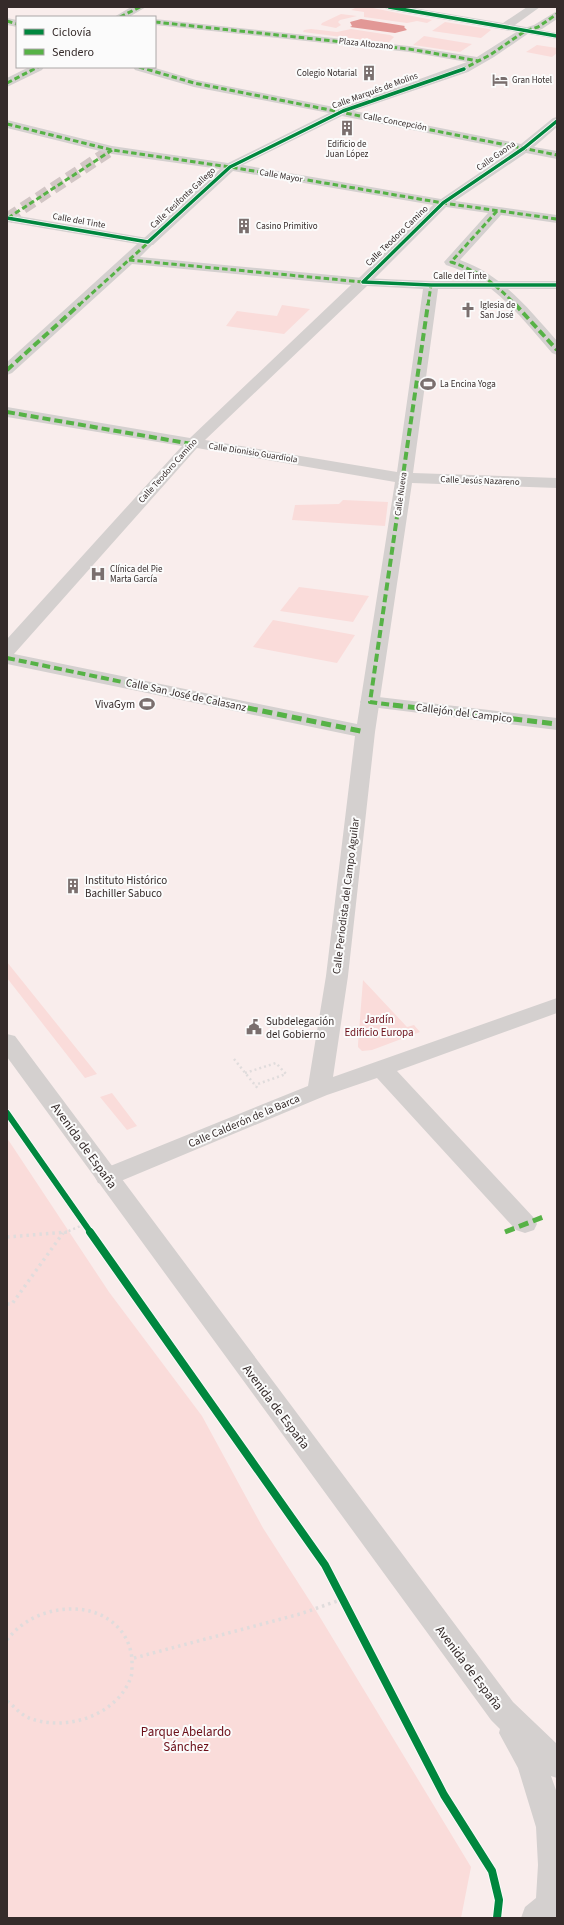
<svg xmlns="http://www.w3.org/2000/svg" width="564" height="1925" viewBox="0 0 564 1925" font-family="'Source Sans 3',sans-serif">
	<rect width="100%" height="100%" fill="#f9edec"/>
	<path fill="#fadcda" d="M357 7H368L432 20 427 23 417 21 407 23 364 17V12L351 10Z
		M341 14 357 16 340 20 338 22 341 25 336 28 321 25 322 23Z
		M445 22 489 29 491 30 481 38 432 31Z
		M311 29 337 32 351 29 390 35 394 37 388 43 303 32 304 30Z
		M424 36 472 44 460 52 413 45Z
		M537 45 557 48V53L552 57 526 52Z
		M282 305 310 309 284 334 226 326 237 311 277 316Z
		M343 500 388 502 385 526 292 520 295 505 339 504Z
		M299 587 369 596 353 622 280 611Z
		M273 620 355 635 337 663 253 647Z
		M7 962 97 1074 85 1078 7 978Z
		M363 980 407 1027 414 1025 420 1032 372 1050 362 1051 358 1047V1044Z
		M112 1093 137 1126 127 1130 100 1097Z
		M7 1138 109 1292 202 1416 263 1528 315 1609 471 1867 461 1918H7Z"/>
	<path fill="#e29896" d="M361 19 405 26 404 27 407 30 395 33 350 27 352 26 350 22Z"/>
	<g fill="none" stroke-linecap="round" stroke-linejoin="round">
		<path stroke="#d2c6c5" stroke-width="12" stroke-dasharray="12 6" stroke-linecap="butt" d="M8 218 108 152"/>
		<path stroke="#e0dcdc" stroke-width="2.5" stroke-dasharray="2 3" stroke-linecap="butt" d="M234 1059 259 1090
			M245 1073 276 1063 286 1074 255 1085
			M64 1233 85 1224"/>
		<path stroke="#e0dcdc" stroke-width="3.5" stroke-dasharray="2.5 4" stroke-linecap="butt" d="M7 1237 67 1232
			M7 1304H12L63 1233
			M7 1640C23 1619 47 1609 73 1609 106 1609 133 1632 132 1665 132 1669 132 1674 131 1677 117 1716 66 1732 29 1718 21 1715 14 1706 7 1701
			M134 1658 300 1614 343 1599"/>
		<path fill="#d4d0cf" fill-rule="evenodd" d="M131 7H146L129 17H114Z
			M557 11V19L542 29 529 33 494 57 468 72 354 111 521 144 553 118 557 117V127L534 147 557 151V159L526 153 455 201 557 215V223L501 215 460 260C501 274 529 309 557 341V355L552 353C528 325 502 292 469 274 462 270 454 268 446 265L444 262 488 213 446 207 368 285H358L356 282 358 279 433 205 233 171 153 245H143L141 242 143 239 220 169 112 154 7 128V120L112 146 228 163 329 113 194 87 135 70 133 67H152L196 80 339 108 467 62 409 52 155 25V19L409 46 477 57 521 29 534 25ZM342 116 513 150 441 199 243 165Z
			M29 67H44L42 70 7 87V78Z
			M370 696 557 718V730L363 706 360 702 363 698Z"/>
		<path fill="#d4d0cf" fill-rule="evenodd" d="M383 7H408L503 23 527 7H540L515 25 557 33V39L389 10Z
			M7 18 17 20V27L7 25Z
			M7 214 153 239 155 242 140 257 363 278 431 281H557V289H438L413 473 557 478V488L412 483 375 732 348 976 333 1077 557 998V1013L397 1071 534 1218 537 1224 534 1230 525 1233 516 1230 377 1078 327 1095 116 1183 107 1185 98 1183 95 1177 98 1171 308 1086 326 976 355 736 7 664V639L182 446 7 417V407L190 438 351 285 132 264 12 373 7 375V362L137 244 7 222ZM367 286 423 289 397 472 205 440ZM197 448 395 482 357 724 14 654Z"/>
		<path fill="#d4d0cf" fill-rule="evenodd" d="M7 1034 15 1036 513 1702 557 1744V1778L551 1776 557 1793V1918H521L525 1907 536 1898 538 1865 536 1827 518 1768 499 1733 500 1729 491 1720 7 1057Z"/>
		<path stroke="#56b246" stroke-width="3" stroke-dasharray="5.5 3" stroke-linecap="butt" d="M120 17 140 7
			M7 21 17 24
			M155 22 409 49 479 61
			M139 67 194 83 557 155
			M461 70 490 55 525 31 538 27 557 14
			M7 83 38 67
			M7 124 112 150 230 167 443 203 557 219
			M497 211 451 262C480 272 494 283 516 305
			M8 218 112 150
			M129 260 363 282 365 280
			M79 305 150 241
			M428 305 431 285"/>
		<path stroke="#56b246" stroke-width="4" stroke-dasharray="8 4" stroke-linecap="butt" d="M515 304 557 350
			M7 370 80 304
			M7 412 192 444
			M7 658 238 706
			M401 706 370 702 428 304"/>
		<path stroke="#56b246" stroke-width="5" stroke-dasharray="10 5" stroke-linecap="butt" d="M233 705 365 732
			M393 705 557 724
			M505 1232 543 1217"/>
		<defs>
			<path id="cycleway-far2" d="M389 7 557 36
				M7 218 148 242 230 167 343 111 464 69
				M363 282 443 203 524 148 557 121
				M363 282 431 285H557"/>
			<path id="cycleway-far1" d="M7 1113 91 1233"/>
			<path id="cycleway" d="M90 1232 325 1565 444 1795 492 1871 499 1900 497 1918"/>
		</defs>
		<use href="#cycleway-far2" stroke="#fbfbfb" stroke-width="5"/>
		<use href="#cycleway-far1" stroke="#fbfbfb" stroke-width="8"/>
		<use href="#cycleway" stroke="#fbfbfb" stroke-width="10"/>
		<use href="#cycleway-far2" stroke="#00873e" stroke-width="3.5"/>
		<use href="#cycleway-far1" stroke="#00873e" stroke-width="6"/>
		<use href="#cycleway" stroke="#00873e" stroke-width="8"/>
	</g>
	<defs>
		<symbol id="building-bare" viewBox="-9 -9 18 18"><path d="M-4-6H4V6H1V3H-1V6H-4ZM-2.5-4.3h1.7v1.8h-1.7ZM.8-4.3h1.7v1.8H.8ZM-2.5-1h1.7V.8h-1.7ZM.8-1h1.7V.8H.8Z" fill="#7a6f6e" stroke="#fbfbfb" stroke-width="2.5" paint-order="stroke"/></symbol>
		<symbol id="hotel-bare" viewBox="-9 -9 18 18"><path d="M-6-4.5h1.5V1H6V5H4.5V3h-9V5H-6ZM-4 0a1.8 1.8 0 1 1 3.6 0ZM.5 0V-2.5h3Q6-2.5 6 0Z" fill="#7a6f6e" stroke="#fbfbfb" stroke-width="2.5" paint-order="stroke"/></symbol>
		<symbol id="church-bare" viewBox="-9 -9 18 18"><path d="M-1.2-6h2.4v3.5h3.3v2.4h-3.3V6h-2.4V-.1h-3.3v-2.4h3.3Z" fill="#7a6f6e" stroke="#fbfbfb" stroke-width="2.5" paint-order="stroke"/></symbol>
		<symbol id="stadium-bare" viewBox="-9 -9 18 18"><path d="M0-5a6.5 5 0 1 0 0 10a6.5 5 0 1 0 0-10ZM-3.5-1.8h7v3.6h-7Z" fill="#7a6f6e" stroke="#fbfbfb" stroke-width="2.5" paint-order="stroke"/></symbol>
		<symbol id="hospital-bare" viewBox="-9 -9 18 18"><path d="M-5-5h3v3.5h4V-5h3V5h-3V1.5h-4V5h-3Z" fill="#7a6f6e" stroke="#fbfbfb" stroke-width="2.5" paint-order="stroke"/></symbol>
		<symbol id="civic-bare" viewBox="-9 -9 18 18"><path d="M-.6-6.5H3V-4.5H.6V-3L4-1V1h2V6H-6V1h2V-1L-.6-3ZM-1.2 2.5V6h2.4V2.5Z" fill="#7a6f6e" stroke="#fbfbfb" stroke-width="2.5" paint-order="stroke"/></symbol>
	</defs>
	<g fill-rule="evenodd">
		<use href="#building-bare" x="358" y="62" width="22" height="22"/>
		<use href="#hotel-bare" x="489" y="69" width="22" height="22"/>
		<use href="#building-bare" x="336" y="117" width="22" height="22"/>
		<use href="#building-bare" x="233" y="215" width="22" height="22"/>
		<use href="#church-bare" x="457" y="299" width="22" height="22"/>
		<use href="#stadium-bare" x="417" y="373" width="22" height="22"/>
		<use href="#hospital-bare" x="87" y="563" width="22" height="22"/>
		<use href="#stadium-bare" x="136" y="693" width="22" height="22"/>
		<use href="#building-bare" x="62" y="875" width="22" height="22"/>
		<use href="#civic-bare" x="243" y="1016" width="22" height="22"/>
	</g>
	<g text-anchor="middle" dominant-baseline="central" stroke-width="4" stroke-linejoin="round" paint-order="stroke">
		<g font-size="9" fill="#352b2a" stroke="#fbfbfb">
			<text transform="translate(366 44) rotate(6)">Plaza Altozano</text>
			<text transform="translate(375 91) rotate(-20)">Calle Marqués de Molins</text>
			<text transform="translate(395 122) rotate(11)">Calle Concepción</text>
			<text transform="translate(496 156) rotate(-35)">Calle Gaona</text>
			<text transform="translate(281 176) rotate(10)">Calle Mayor</text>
			<text transform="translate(183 198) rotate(-43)">Calle Tesifonte Gallego</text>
			<text transform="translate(79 221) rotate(10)">Calle del Tinte</text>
			<text transform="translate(397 236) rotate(-44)">Calle Teodoro Camino</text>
			<text x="460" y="276">Calle del Tinte</text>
			<text transform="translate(253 453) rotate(9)">Calle Dionisio Guardiola</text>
			<text transform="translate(168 471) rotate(-48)">Calle Teodoro Camino</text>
			<text transform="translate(480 481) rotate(2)">Calle Jesús Nazareno</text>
			<text transform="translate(401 494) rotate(-82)">Calle Nueva</text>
		</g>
		<g font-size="9" fill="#352b2a" stroke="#fbfbfb" text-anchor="start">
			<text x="357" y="73" text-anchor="end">Colegio Notarial</text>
			<text x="512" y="80">Gran Hotel</text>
			<text x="347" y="144" text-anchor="middle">Edificio de<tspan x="347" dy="10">Juan López</tspan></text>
			<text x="256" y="226">Casino Primitivo</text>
			<text x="480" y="305">Iglesia de<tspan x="480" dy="10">San José</tspan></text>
			<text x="440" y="384">La Encina Yoga</text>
			<text x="110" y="569">Clínica del Pie<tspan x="110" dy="10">Marta García</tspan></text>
		</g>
		<g font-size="11" fill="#352b2a" stroke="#fbfbfb">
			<text transform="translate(186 695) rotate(12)">Calle San José de Calasanz</text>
			<text transform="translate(464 713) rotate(7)">Callejón del Campico</text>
			<text transform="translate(346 896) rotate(-83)">Calle Periodista del Campo Aguilar</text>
			<text transform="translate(244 1121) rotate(-23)">Calle Calderón de la Barca</text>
		</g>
		<g font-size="11" fill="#352b2a" stroke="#fbfbfb" text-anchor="start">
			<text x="135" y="704" text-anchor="end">VivaGym</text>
			<text x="85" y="880">Instituto Histórico<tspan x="85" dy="13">Bachiller Sabuco</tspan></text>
			<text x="266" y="1021">Subdelegación<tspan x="266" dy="13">del Gobierno</tspan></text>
		</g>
		<g font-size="11" fill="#6b0e18" stroke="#fbfbfb">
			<text x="379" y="1019">Jardín<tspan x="379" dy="13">Edificio Europa</tspan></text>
		</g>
		<g font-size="13" fill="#352b2a" stroke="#fbfbfb">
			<text transform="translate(84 1146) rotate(54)">Avenida de España</text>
			<text transform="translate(276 1407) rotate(53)">Avenida de España</text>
			<text transform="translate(469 1668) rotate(53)">Avenida de España</text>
		</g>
		<g font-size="13" fill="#6b0e18" stroke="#fbfbfb">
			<text x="186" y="1732">Parque Abelardo<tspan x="186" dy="15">Sánchez</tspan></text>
		</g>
	</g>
	<rect width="564" height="1925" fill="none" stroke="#352b2a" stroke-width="16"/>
	<rect x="16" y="16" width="140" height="52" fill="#fbfbfb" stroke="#aca8a7"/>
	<rect x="24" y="29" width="20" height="6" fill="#00873e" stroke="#aca8a7"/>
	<text x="52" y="36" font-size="12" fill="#352b2a">Ciclovía</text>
	<rect x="24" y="49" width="20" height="6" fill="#56b246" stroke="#aca8a7"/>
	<text x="52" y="56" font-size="12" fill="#352b2a">Sendero</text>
</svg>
